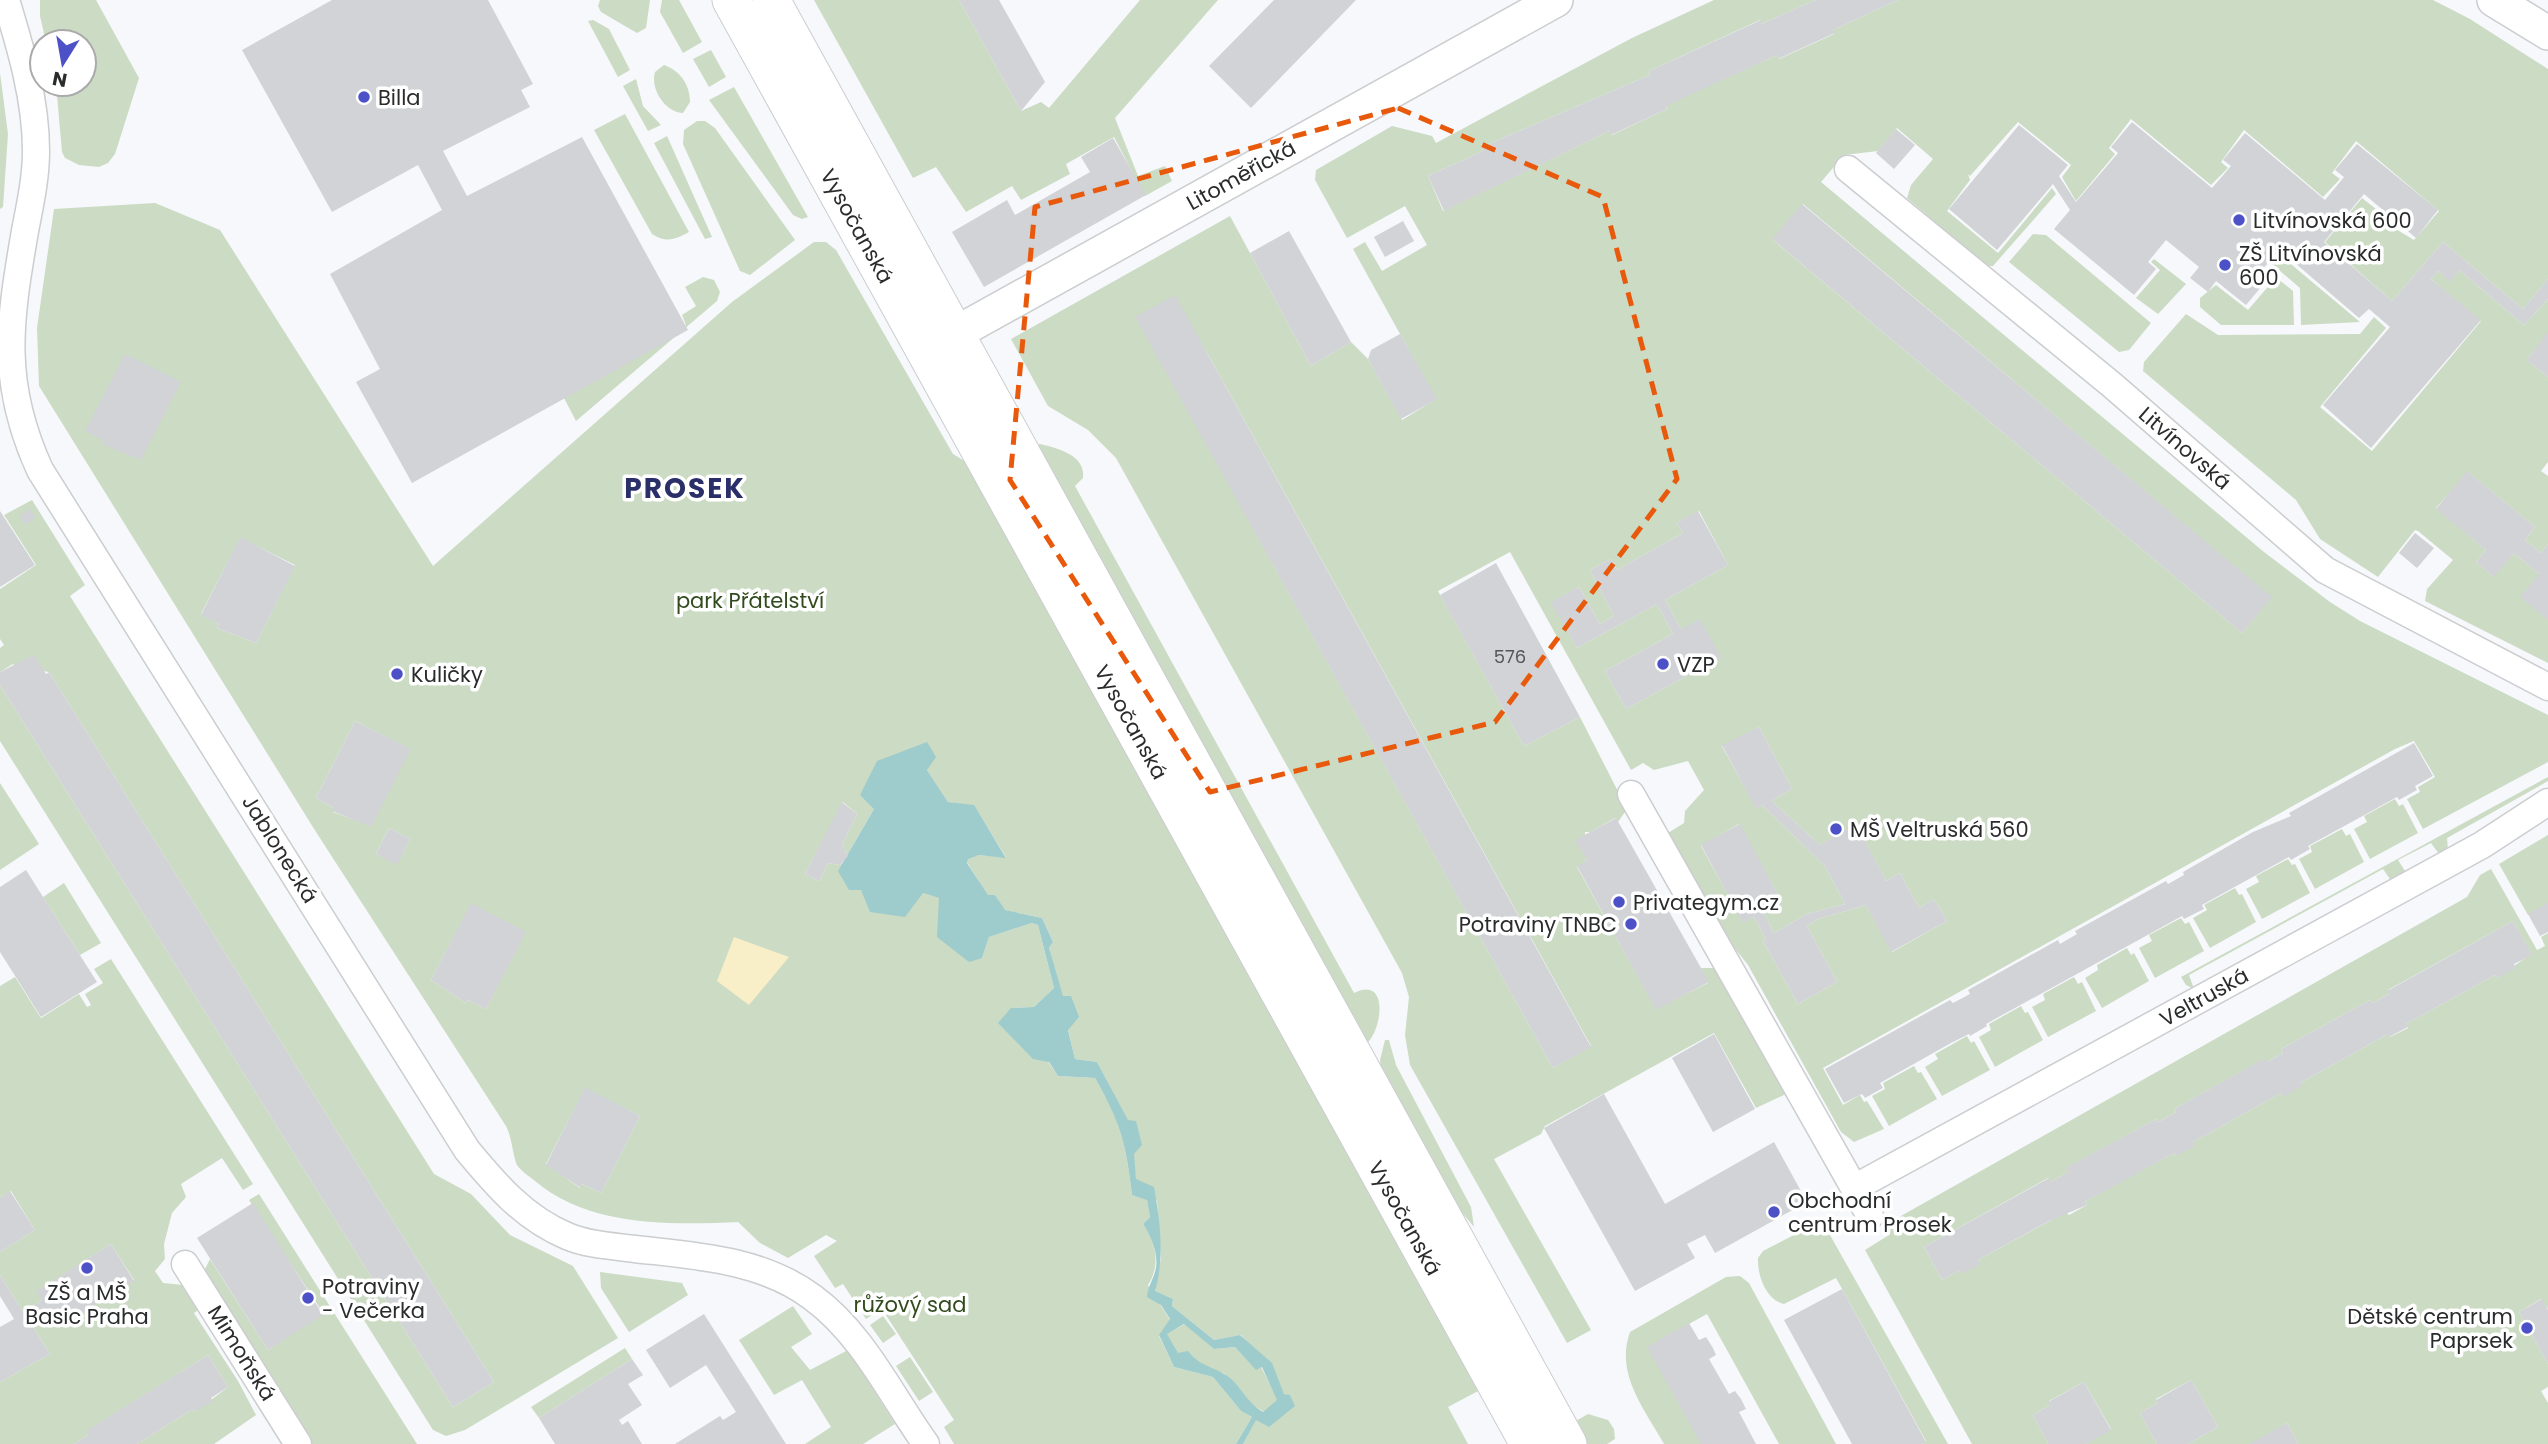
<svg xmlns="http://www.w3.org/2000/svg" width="2548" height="1444" viewBox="0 0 2548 1444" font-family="Poppins,sans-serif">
	<rect width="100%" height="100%" fill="#f6f8fb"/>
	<path fill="#ccdbc4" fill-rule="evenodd" d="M40 0H96L139 78 115 154 108 163 99 167 79 165 65 158 62 152 56 84H84V42H46L40 16Z
		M600 0H650L646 28 637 33 601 12 598 6Z
		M662 0H679L702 42 683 53 660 12Z
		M814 0H959L1021 111 1041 102 1049 108 1140 0H1218L1115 118 1138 176 1165 166 1172 181 1145 196 1114 137 1066 164 1070 174 1021 200 1012 186 966 212 936 167 913 178Z
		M1714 0H1815L1762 24 1760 20 1649 71 1650 75 1482 147 1483 151 1428 176 1443 211 1609 131 1612 135 1667 109 1666 105 1777 55 1779 59 1834 34 1833 30 1898 0H2433L2470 19 2548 69V279L2523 309 2443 242 2392 301 2325 242 2362 198 2396 225 2394 228 2414 240 2439 211 2356 141 2332 173 2340 179 2323 197 2244 130 2221 162 2228 168 2211 185 2131 119 2109 148 2115 154 2076 201 2062 177 2071 165 2018 122 1970 176 1968 174 1970 180 1947 211 1998 253 2052 188 2056 194 1993 266H1987L1907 198 1911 185 1933 159 1897 128 1878 151 1844 155 1821 182 2264 552 2330 602 2360 621 2548 715V762L2423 829 2407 799 2420 792 2418 787 2435 777 2414 741 2395 749 1823 1068 1843 1105 1860 1095 1864 1102 1867 1101 1884 1129 1854 1142 1841 1132 1748 965 1728 940 1668 833 1684 823 1685 811 1704 790 1688 761 1654 770 1643 763 1631 770 1510 552 1438 591 1524 746 1580 717 1627 809 1618 822 1615 818 1590 832H1585V835L1576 840 1587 860 1577 867 1656 1009 1708 983 1701 968H1714L1786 1094 1756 1108 1714 1033 1545 1126 1541 1134 1494 1159 1591 1330 1567 1343 1410 1065 1405 1035 1409 997 1402 973 1116 458 1088 430 1048 406 1011 339 1230 216 1311 366 1351 342 1368 359 1402 420 1436 399 1353 249 1365 242 1382 271 1427 245 1405 206 1347 238 1315 180 1316 170 1392 126 1432 136 1436 143 1632 38ZM1803 204 2271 597 2242 633 1773 240ZM1205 349 1591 1046 1553 1068 1255 532ZM1699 511 1728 565 1665 600 1681 629 1721 657 1626 709 1605 671 1673 634 1657 604 1577 648 1552 602 1579 587 1600 624 1614 616 1590 570 1611 559 1617 570 1683 533 1677 523ZM1759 727 1792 789 1772 800 1776 805 1820 845 1856 825 1886 881 1900 873 1919 908 1934 899 1947 921 1892 952 1866 905 1818 919 1807 926 1837 982 1798 1004 1763 941 1766 939 1754 917 1743 922 1701 846 1739 824 1782 902 1763 912 1774 933 1807 914 1845 904 1825 866 1762 805 1756 808 1722 746Z
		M593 20 609 29 630 70 618 77 588 21Z
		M711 50 726 77 709 87 693 59Z
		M664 65C680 71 690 84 690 102L683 113C665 112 650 89 655 72Z
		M0 73 8 134 3 207 0 209Z
		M636 79 643 106 661 125 648 131 623 86Z
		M734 87 808 217 802 219 793 215 709 100Z
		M625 114 689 232C674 240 666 243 652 234L594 130Z
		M697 121H705L715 128 795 240 750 275 740 271 683 144 684 130Z
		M667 136 712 237 705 239 654 143Z
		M155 203 220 230 433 566 732 302 814 242H826L836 250 953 454 974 467 1482 1389 1448 1407 1468 1444H1243L1256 1419 1291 1396 1284 1394 1273 1371 1241 1335 1214 1340 1172 1306 1173 1299 1154 1291 1161 1259 1157 1201 1136 1180 1128 1121 1097 1062 1075 1059 1049 948 1053 942 1042 918 1004 910 995 895 988 896 967 862 968 858 979 855 1006 857 974 806 948 802 927 770 874 809 842 864 861 890 923 893 940 898 982 958 989 937 1032 923 1038 925 1054 988 1034 1007 1011 1008 1058 1076 1095 1078C1121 1123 1126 1143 1132 1195L1147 1199 1150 1217 1143 1224C1156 1243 1161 1265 1148 1285L1170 1320 1159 1336 1174 1367 1213 1377 1241 1411 1252 1417 1236 1444H954L944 1427 954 1420 882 1309 866 1319 843 1284 835 1288 814 1256 837 1241 826 1235 788 1258 760 1243 738 1222C672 1225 589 1227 535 1181 530 1177 518 1169 516 1163 512 1150 512 1138 506 1126L316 832 39 386 37 328 54 209ZM240 538 295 565 256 643 217 628 219 624 201 614ZM355 721 410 749 371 826 333 812 334 808 316 798ZM843 802 857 814 842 845 848 856 840 865 828 863 819 881 805 874ZM389 828 410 839 397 864 376 854ZM471 904 525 932 486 1009 468 1000 466 1003 431 980ZM585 1088 640 1116 601 1193 582 1184 580 1188 546 1164Z
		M2033 234 2046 235 2151 323 2129 350 2119 352 2009 262Z
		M2280 255 2360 322 2301 325 2300 288 2272 264Z
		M2154 259 2186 284 2158 314 2136 298 2160 270 2151 262Z
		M2267 270 2293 291 2294 325H2221L2200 307V298L2216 285 2248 310 2273 281 2264 273Z
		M2459 270 2524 325 2548 299V332L2527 360 2548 377V462L2541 471 2548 476V544L2541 553 2525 540 2535 527 2468 472 2436 508 2486 550 2476 562 2493 576 2514 553 2539 574 2548 620V663L2425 601 2427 589 2453 560 2418 531 2415 530 2378 577 2320 539 2296 500 2143 371 2144 362 2186 314 2218 335 2360 334 2374 317 2386 328 2320 407 2372 451 2481 321 2431 279 2438 271 2450 281Z
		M703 277 714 280 720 292 717 301 576 421 564 398 656 347 686 325 682 315 696 306 685 287Z
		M1040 444C1057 448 1086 455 1083 478L1075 486 1354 993C1390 975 1382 1032 1366 1044L1035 446Z
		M32 500 85 585 70 596 434 1174 471 1194 510 1235 573 1266 618 1338 465 1430 446 1436 433 1430 0 741V685L453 1407 494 1382 49 672 16 667 13 664 0 672V648L4 645 0 639V589L36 565 4 515Z
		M2548 777V781L2447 838 2448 850 2439 854 2431 843 2398 860 2407 874 2392 882 2383 869 2189 975 2194 989 2186 985 2181 977Z
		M0 783 39 844 0 870Z
		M2395 799 2399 806 2403 804 2418 833 2370 859 2354 829 2367 822 2364 816Z
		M2342 829 2346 836 2350 834 2364 862 2315 889 2299 859 2312 852 2310 846Z
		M2548 835V904L2528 915 2499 864Z
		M2288 859 2292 865 2295 864 2310 893 2262 919 2246 889 2259 882 2256 876Z
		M2491 869 2537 950 2545 946 2541 937 2548 933V1309L2541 1299 2519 1312 2548 1364V1387L2541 1391 2548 1403V1444H2298L2287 1423 2251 1444H2188L2218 1427 2191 1380 2156 1399 2158 1403 2140 1413 2157 1444H2086L2111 1429 2084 1382 2049 1401 2050 1405 2033 1415 2048 1444H1972L1865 1250 1889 1235 1885 1225 2467 897 2480 875ZM2513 921 2531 954 2497 978 2495 975 2406 1024 2408 1028 2390 1037 2388 1034 2300 1083 2301 1086 2283 1096 2281 1093 2193 1142 2176 1156 2174 1153 2085 1201 2087 1205 2069 1215 2066 1212 1978 1260 1980 1263 1962 1273 1960 1270 1942 1280 1924 1247 2048 1178 2051 1182 2068 1172 2067 1168 2156 1119 2158 1122 2176 1112 2174 1109 2264 1059 2267 1062 2283 1053 2281 1049 2370 1000 2372 1003 2389 994 2388 990Z
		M64 883 101 943 80 955 43 897Z
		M2235 888 2239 895 2242 894 2256 922 2210 948 2193 918 2207 910 2204 905Z
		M2181 918 2185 924 2189 922 2204 951 2155 978 2139 948 2152 941 2149 935Z
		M2127 948 2131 955 2134 953 2149 981 2102 1008 2085 978 2098 970 2097 965Z
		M111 959 253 1184 243 1190 222 1158 181 1184 186 1197 172 1213 164 1244 165 1259 155 1271 163 1283 184 1285 203 1307 194 1313 238 1381 256 1415 214 1444H137L193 1409 195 1412 228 1387 208 1355 87 1431 88 1435 74 1444H0V1382L50 1354 30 1322 48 1310 60 1327 134 1280 111 1244 37 1291 42 1300 23 1312 0 1275V1252L35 1230 11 1191 0 1198V986L15 977 41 1018 79 994 87 1007 91 1005 85 994 103 983 94 969Z
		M2074 977 2078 984 2082 982 2096 1011 2048 1037 2032 1007 2045 1000 2043 994Z
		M2021 1006 2025 1013 2028 1012 2043 1040 1995 1067 1979 1037 1991 1030 1989 1024Z
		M1967 1036 1971 1043 1974 1041 1990 1070 1942 1096 1925 1067 1938 1059 1935 1054Z
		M1385 1040H1389L1396 1065 1471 1207 1474 1227 1441 1187 1382 1080 1380 1060Z
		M1914 1066 1918 1073 1921 1072 1937 1099 1889 1126 1872 1096 1885 1089 1883 1083Z
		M259 1194 417 1444H312L207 1278 205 1269 210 1259 268 1350 323 1313 249 1200Z
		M1815 1224 1826 1228 1948 1444H1922L1926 1441 1836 1278 1784 1304C1766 1300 1757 1275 1758 1258L1763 1251Z
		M600 1272 682 1283 688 1295 629 1332 601 1288Z
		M1740 1276 1749 1283 1836 1444H1779L1707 1314 1651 1345 1707 1444H1664C1644 1408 1615 1374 1630 1332L1726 1277Z
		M793 1306 812 1334 791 1347 810 1370 848 1350 895 1424 863 1444H805L831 1427 802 1380 774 1395 739 1340Z
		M883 1316 896 1334 883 1343 870 1325Z
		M1185 1324 1214 1349 1235 1347 1256 1369 1261 1367 1278 1400 1264 1412 1248 1402 1225 1374 1178 1354 1166 1334Z
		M625 1348 632 1359 539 1418 531 1407Z
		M910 1357 933 1392 919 1401 896 1366Z
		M1588 1414 1608 1420 1614 1429 1615 1439 1607 1444H1582L1576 1421Z"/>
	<path fill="#f8efc9" d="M734 937 789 957 749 1005 717 981Z"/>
	<path fill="#9ecbcc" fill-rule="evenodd" d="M927 742 936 757 927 770 948 802 974 805 1006 858 979 855 968 859 967 863 988 895H995L1005 910 1042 918 1053 942 1049 948 1063 996H1071L1079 1017 1068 1030 1075 1059 1097 1062 1128 1120 1136 1121 1142 1145 1134 1154 1136 1179 1154 1187C1160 1221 1165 1257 1155 1291L1173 1299 1172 1306 1214 1340 1240 1335 1272 1363 1284 1394 1290 1395 1295 1406 1269 1427 1256 1420 1243 1444H1236L1252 1417 1241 1411 1213 1377 1174 1367 1159 1335 1170 1319 1161 1305 1147 1297C1148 1286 1152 1282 1155 1272 1160 1256 1151 1236 1143 1224L1150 1217 1147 1200 1132 1195C1126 1143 1121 1124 1095 1078L1058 1076 1049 1062 1033 1059 998 1023 1011 1008 1034 1007 1054 988 1038 925 1032 923 989 937 982 958 969 962 937 937 939 898 923 893 905 917 870 912 861 890H849L838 871 874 809 860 795 877 761ZM1184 1324 1214 1349 1235 1347 1256 1370 1262 1367 1277 1400 1263 1412C1244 1400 1241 1385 1226 1375 1212 1366 1199 1366 1188 1351L1178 1353 1167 1334Z"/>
	<path fill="#d1d3d6" d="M332 0H488L533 84 521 90 530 107 443 151 467 196 582 137 688 330 412 483 356 382 380 369 330 274 442 210 418 165 332 212 242 50Z
		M959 0H999L1045 82 1021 111Z
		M1274 0H1356L1251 108 1209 66Z
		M1815 0H1898L1833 30 1835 33 1778 59 1777 55 1666 106 1667 109 1611 135 1609 131 1444 211 1428 176 1483 151 1482 147 1650 75 1649 71 1761 20 1762 24Z
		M2132 122 2212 188 2231 166 2223 160 2245 133 2325 200 2344 177 2335 170 2357 144 2438 210 2416 238 2364 194 2324 242 2392 301 2443 242 2523 309 2548 279V299L2524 325 2459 270 2450 282 2438 271 2431 279 2481 320 2371 448 2323 405 2390 327 2369 309 2359 318 2280 250 2259 273 2267 280 2246 305 2216 281 2208 292 2190 278 2199 267 2166 240 2148 262 2156 269 2134 295 2054 229 2070 210 2053 184 1997 250 1949 209 2019 125 2068 165 2059 176 2076 202 2118 153 2111 147Z
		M1896 129 1915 145 1894 169 1876 153Z
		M1113 138 1146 195 984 287 952 232 1007 200 1015 215 1090 172 1081 157Z
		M1802 204 2272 597 2242 633 1772 239Z
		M1403 221 1414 241 1385 257 1374 237Z
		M1289 231 1351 342 1311 366 1250 253Z
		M1175 295 1591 1047 1553 1068 1135 317Z
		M2548 331V377L2527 360Z
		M1400 334 1437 399 1401 419 1368 359 1371 350Z
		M125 354 181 382 141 460 102 444 104 441 85 431Z
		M2467 471 2535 527 2525 540 2541 553 2548 544V620L2520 597 2539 574 2514 553 2494 577 2476 562 2486 550 2436 509Z
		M30 509 36 517 25 525 19 516Z
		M0 511 35 565 0 587Z
		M1698 511 1728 565 1665 600 1681 629 1700 619 1721 657 1626 709 1605 671 1673 634 1657 604 1577 648 1551 602 1579 587 1600 624 1614 616 1590 570 1611 559 1617 570 1683 533 1677 523Z
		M2415 533 2434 548 2417 568 2399 553Z
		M240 537 295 566 256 643 217 628 219 624 201 615Z
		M1496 563 1580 717 1524 746 1440 595Z
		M34 655 46 674 49 672 494 1382 453 1407 0 685V672Z
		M355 721 411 749 371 827 332 811 334 808 316 798Z
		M1759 727 1792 789 1772 800 1776 805 1820 845 1856 824 1886 881 1900 873 1919 908 1934 899 1947 921 1891 952 1866 905 1818 919 1807 926 1837 982 1798 1004 1763 941 1766 939 1754 917 1743 923 1701 845 1740 824 1782 902 1763 912 1774 933 1807 914 1845 904 1825 866 1762 805 1756 809 1722 745Z
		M2414 743 2433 776 2415 786 2417 790 2399 800 2397 797 2308 846 2310 849 2291 860 2289 857 2202 905 2204 909 2184 919 2182 916 1986 1024 1987 1026 1970 1036 1969 1034 1951 1043 1880 1083 1883 1088 1865 1098 1862 1094 1844 1103 1825 1069 1950 1000 1953 1003 1970 994 1968 990 2058 940 2060 944 2077 934 2075 931 2166 881 2168 884 2184 875 2183 872 2253 832 2291 816 2289 813Z
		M842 802 857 814 842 845 848 856 840 865 828 863 819 881 805 874Z
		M1616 818 1709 982 1656 1010 1577 866 1587 860 1575 840Z
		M389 828 410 839 397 865 376 854Z
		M26 870 97 982 41 1017 0 952V887Z
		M471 903 526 932 486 1009 468 1000 466 1003 431 980Z
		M2548 903V932L2540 936 2528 914Z
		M2513 921 2532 955 2514 964 2516 968 2497 978 2495 975 2406 1024 2408 1027 2389 1037 2388 1034 2300 1083 2302 1086 2283 1097 2281 1093 2193 1142 2195 1146 2176 1156 2174 1153 2103 1192 2085 1201 2087 1205 2049 1221 1978 1260 1981 1264 1962 1274 1960 1270 1942 1280 1924 1247 2049 1178 2051 1182 2068 1172 2066 1168 2156 1119 2158 1122 2176 1112 2174 1109 2265 1058 2267 1062 2283 1053 2281 1049 2370 1000 2372 1003 2389 994 2387 991Z
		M1714 1034 1755 1109 1713 1132 1672 1058Z
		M585 1087 640 1116 601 1193 582 1184 581 1188 546 1165Z
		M1604 1094 1665 1204 1774 1142 1807 1202 1715 1253 1705 1235 1687 1244 1695 1258 1635 1291 1544 1128Z
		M10 1191 35 1230 0 1252V1198Z
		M253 1203 323 1315 268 1350 197 1238Z
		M111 1244 134 1281 60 1327 48 1310 30 1322 50 1354 0 1382V1327L14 1319 0 1296V1275L23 1312 42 1300 36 1291Z
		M1842 1289 1926 1442 1922 1444H1852L1784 1320Z
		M2542 1299 2548 1310V1364L2519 1312Z
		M704 1314 786 1444H675L720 1416 723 1420 736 1412 706 1365 670 1388 646 1350Z
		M1689 1323 1699 1340 1706 1337 1713 1348 1716 1355 1709 1359 1729 1394 1735 1391 1741 1399 1746 1409 1739 1412 1756 1444H1701L1647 1347Z
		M208 1355 228 1387 211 1398 213 1401 195 1412 193 1409 137 1444H74L88 1435 86 1431Z
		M632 1359 643 1375 628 1384 642 1405 619 1420 622 1425 628 1421 642 1444H555L539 1418Z
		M2191 1380 2218 1427 2188 1444H2157L2140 1413 2158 1403 2156 1400Z
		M2084 1382 2111 1430 2086 1444H2048L2033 1415 2050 1405 2048 1402Z
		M2287 1423 2298 1444H2249Z"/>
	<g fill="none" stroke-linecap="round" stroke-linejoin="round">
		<defs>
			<path id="minor" d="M6 0C21 49 36 100 36 151 36 178 30 205 25 231 9 323 0 383 40 470L467 1150C496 1185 524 1218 567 1236 588 1245 612 1246 635 1249 696 1256 761 1259 812 1297 863 1334 890 1394 926 1444
				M1848 169 2112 385 2325 570 2548 687
				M1631 794 1870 1216
				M1856 1187 2482 845 2548 802
				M185 1264 298 1444"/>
			<path id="tertiary" d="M2494 0 2548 33
				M931 347 1556 0"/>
			<path id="secondary" d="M731 0 1529 1444
				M771 0 1568 1444"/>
		</defs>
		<use href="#minor" stroke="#cbcdcf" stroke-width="29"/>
		<use href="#tertiary" stroke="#cbcdcf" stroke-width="36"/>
		<use href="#secondary" stroke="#cbcdcf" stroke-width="39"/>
		<use href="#minor" stroke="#fff" stroke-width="26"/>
		<use href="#tertiary" stroke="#fff" stroke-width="33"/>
		<use href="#secondary" stroke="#fff" stroke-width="37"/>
	</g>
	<path fill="none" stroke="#e8590c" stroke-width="5" stroke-dasharray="14 9" stroke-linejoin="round" d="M1398 108 1603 197 1677 479 1495 722 1210 792 1010 480 1035 207Z"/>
	<g fill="#4c51c7" stroke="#fff" stroke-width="2.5">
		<circle cx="364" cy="97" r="7"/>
		<circle cx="2239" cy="220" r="7"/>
		<circle cx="2225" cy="265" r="7"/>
		<circle cx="1663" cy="664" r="7"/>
		<circle cx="397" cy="674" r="7"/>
		<circle cx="1836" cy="829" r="7"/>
		<circle cx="1619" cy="902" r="7"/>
		<circle cx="1631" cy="924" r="7"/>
		<circle cx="1774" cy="1212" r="7"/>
		<circle cx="87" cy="1268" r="7"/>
		<circle cx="308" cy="1298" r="7"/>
		<circle cx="2527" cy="1328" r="7"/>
	</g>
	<g text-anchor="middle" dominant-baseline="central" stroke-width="7" stroke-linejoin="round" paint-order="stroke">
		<g font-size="18" fill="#545556">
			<text x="1510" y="656">576</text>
		</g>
		<g font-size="21" fill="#2a2b2c" stroke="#fff" text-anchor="start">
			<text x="378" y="97">Billa</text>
			<text x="2253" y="220">Litvínovská 600</text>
			<text x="2239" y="253">ZŠ Litvínovská<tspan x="2239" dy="24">600</tspan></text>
			<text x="1677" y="664">VZP</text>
			<text x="411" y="674">Kuličky</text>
			<text x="1850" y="829">MŠ Veltruská 560</text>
			<text x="1633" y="902">Privategym.cz</text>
			<text x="1617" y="924" text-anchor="end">Potraviny TNBC</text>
			<text x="1788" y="1200">Obchodní<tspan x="1788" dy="24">centrum Prosek</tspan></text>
			<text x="322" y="1286">Potraviny<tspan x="322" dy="24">- Večerka</tspan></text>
			<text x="87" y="1292" text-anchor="middle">ZŠ a MŠ<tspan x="87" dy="24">Basic Praha</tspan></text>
			<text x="2513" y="1316" text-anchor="end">Dětské centrum<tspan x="2513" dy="24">Paprsek</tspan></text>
		</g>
		<g font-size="21" fill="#2a2b2c" stroke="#fff">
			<text transform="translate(1241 175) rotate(-29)">Litoměřická</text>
			<text transform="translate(857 226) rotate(61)">Vysočanská</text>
			<text transform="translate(2185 448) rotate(41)">Litvínovská</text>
			<text transform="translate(1131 722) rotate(61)">Vysočanská</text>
			<text transform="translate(280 849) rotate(58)">Jablonecká</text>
			<text transform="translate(2204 997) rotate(-29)">Veltruská</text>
			<text transform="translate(1405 1218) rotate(61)">Vysočanská</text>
			<text transform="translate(242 1353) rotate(58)">Mimoňská</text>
		</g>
		<g font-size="21" fill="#314b1e" stroke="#fff">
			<text x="750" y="600">park Přátelství</text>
			<text x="910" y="1304">růžový sad</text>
		</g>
		<g font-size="28" font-weight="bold" letter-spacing="2" fill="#2a2f69" stroke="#fff">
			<text x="685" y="488">PROSEK</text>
		</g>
	</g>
	<g transform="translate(63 63) rotate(191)"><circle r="33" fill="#ffffff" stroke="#aaaaab" stroke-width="2"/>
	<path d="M0-5L12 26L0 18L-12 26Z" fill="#4c51c7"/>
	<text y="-10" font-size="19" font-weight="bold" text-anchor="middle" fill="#2a2b2c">N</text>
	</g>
</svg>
